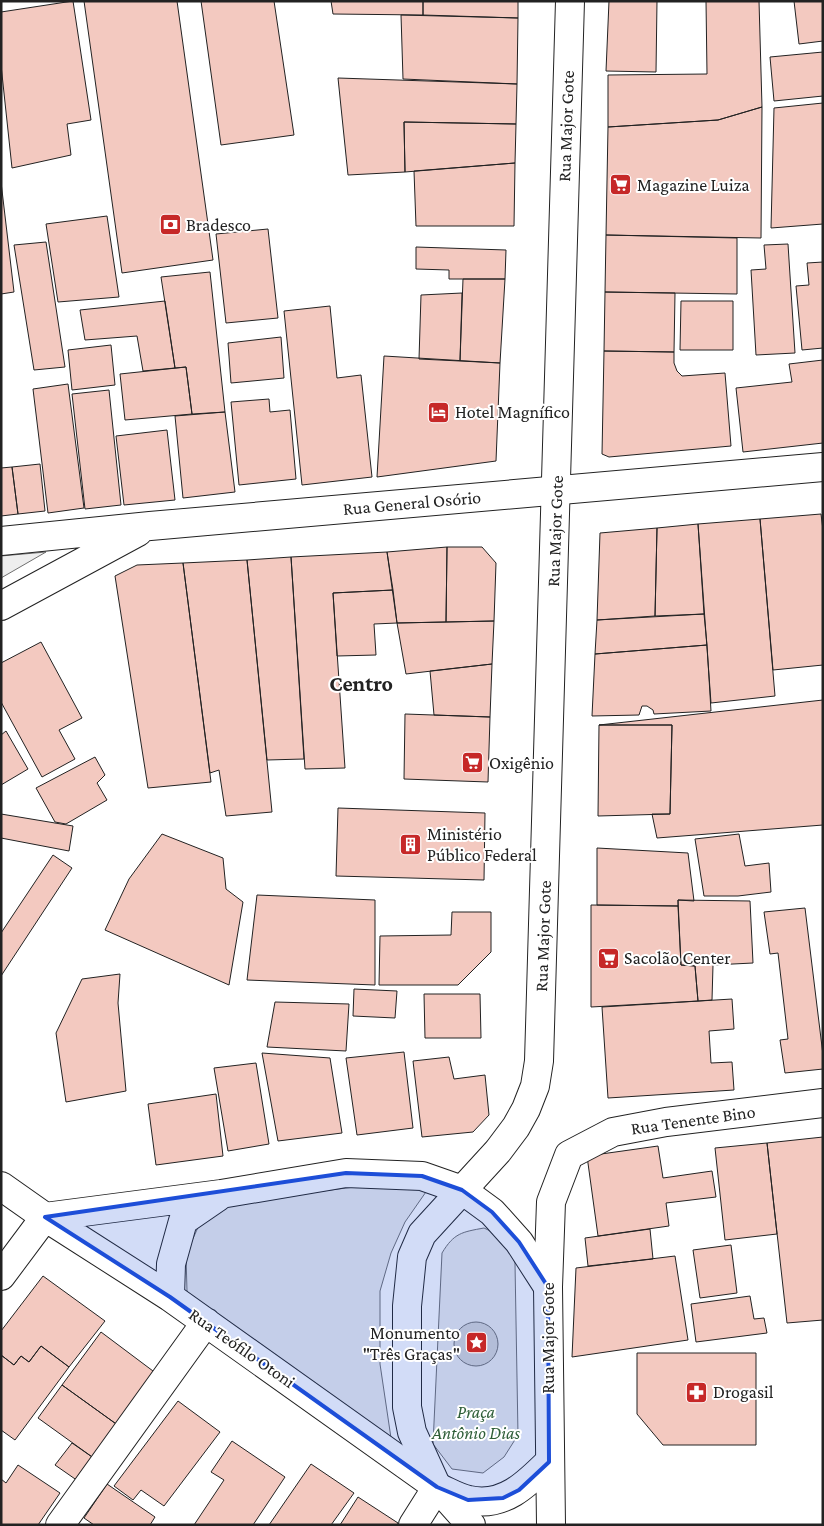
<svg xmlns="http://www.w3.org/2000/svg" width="824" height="1526" viewBox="0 0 824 1526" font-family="'Crimson Pro',serif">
	<rect width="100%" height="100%" fill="#fff"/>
	<path fill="#eee" stroke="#6f6f6f" d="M46 552 1 578V556Z
		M362 1186 428 1189 405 1222 391 1253 380 1291V1364L391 1438 187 1292 186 1254 200 1223 228 1203Z
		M484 1228C504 1237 507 1244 515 1263L518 1435 504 1457 483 1473 452 1469 433 1444 442 1253C454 1233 462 1232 484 1228Z"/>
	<path fill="#d9d9d9" stroke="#6f6f6f" d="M454 1344a22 22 0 1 1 44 0a22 22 0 1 1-44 0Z"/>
	<path fill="#f3c9c0" stroke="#222" d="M73 1 91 120 67 124 71 155 12 168 1 65V12Z
		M84 1H177L213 260 122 273Z
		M201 1H274L294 135 221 145Z
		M331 1H423V15L333 14Z
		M423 1H518V18L423 15Z
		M609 1H657L656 72 606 71Z
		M706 1H759L762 107 718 120 608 127V75L707 74Z
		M794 1H823V41L799 44Z
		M401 15 518 18 517 84 403 79Z
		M823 52V96L774 101 770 57Z
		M338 78 517 84 516 124 404 122 405 172 348 175Z
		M823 103V224L771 228 774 108Z
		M762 107 761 238 606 235 608 127 718 120Z
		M404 122 516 124 515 163 405 172Z
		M515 163 514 226H416L414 171Z
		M1 182 14 292 1 294Z
		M107 216 119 297 58 302 46 224Z
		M268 229 278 318 226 323 216 234Z
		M606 235 737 238V294L605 292Z
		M46 242 65 367 34 370 14 245Z
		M788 244 795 353 756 355 751 270 766 269 764 245Z
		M416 247 506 250 505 279H449V270L416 269Z
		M823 262V348L802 350 796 286 809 285 807 263Z
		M210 272 225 412 192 414 186 367 175 368 161 277Z
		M463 279H505L500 363 460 361Z
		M605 292 675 293 674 352 604 351Z
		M462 293 460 361 419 359 421 295Z
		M165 301 175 368 143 371 137 336 85 340 80 310Z
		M681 301H733V350H680Z
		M330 306 337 378 361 375 372 477 302 485 284 311Z
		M281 337 284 378 231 383 228 343Z
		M111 345 115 385 72 390 68 350Z
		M604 351 674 352V363L677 371 682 376 725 373 731 446 609 457 602 454Z
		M384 356 500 363 496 461 377 477Z
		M823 360V443L743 452 736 388 792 382 789 364Z
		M186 367 192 414 125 420 120 374Z
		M68 384 84 508 48 513 33 389Z
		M109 390 121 505 85 509 72 394Z
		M269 399 270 412 290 410 296 479 239 485 231 402Z
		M225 412 235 492 183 498 175 416Z
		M167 430 175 500 124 505 116 436Z
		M40 464 45 511 18 514 12 467Z
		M12 467 18 514 1 516V468Z
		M821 514 823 530V665L773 670 760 519Z
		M760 519 775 696 711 703 698 524Z
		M698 524 704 614 655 616 657 528Z
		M657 528 655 616 597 620 600 533Z
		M447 547 446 622 397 623 387 552Z
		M447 547H482L496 563 494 621 446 622Z
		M387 552 393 590 333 593 345 768 305 769 291 557Z
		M291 557 304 759 267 760 247 560Z
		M247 560 272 812 226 816 219 770 210 773 183 563Z
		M183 563 211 782 148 788 115 576 137 565Z
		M393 590 397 623 374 624 376 655 337 656 333 593Z
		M704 614 707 645 595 654 597 620Z
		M494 621 492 664 406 674 397 623Z
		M41 642 82 718 59 730 75 759 42 777 1 702V663Z
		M707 645 711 711 654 714 653 710 647 706H642L639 715 592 716 595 654Z
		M492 664 490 717 434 715 430 671Z
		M823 700V825L657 838 652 814H670L672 725H599Z
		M405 714 490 717 488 782 404 779Z
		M599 725H672L670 814 598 816Z
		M6 731 28 769 1 785V735Z
		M95 757 105 775 97 783 107 800 66 824 55 822 36 788Z
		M338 808 485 813 484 880 336 876Z
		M1 814 73 826 69 851 1 838Z
		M162 834 223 858 226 889 243 902 229 985 105 930 129 879Z
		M739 834 745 866 769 863 771 892 738 896H704L695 839Z
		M597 848 688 853 694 901 678 900V906L597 905Z
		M53 855 72 868 1 976V933Z
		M257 895 375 900V985L247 980Z
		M678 900 750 901 753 963 713 965 712 1000 698 1001 695 966 681 965Z
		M591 905 678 906 681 965 695 966 698 1001 591 1007Z
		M805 908 823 1055V1069L785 1073 780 1040 788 1039 778 953 770 954 764 912Z
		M452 912H491V952L458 985H379L380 936 451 935Z
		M120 974 118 1003 126 1091 66 1102 56 1033 82 979Z
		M354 989 397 991 395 1018 353 1016Z
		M424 994H480L481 1038H425Z
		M732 999 734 1029 709 1031 711 1063 732 1062 734 1090 608 1098 602 1007Z
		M275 1002 349 1004 346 1051 267 1047Z
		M404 1052 413 1128 357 1135 346 1058Z
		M262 1053 330 1058 342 1133 278 1141Z
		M449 1057 454 1079 485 1075 489 1115 473 1132 422 1137 413 1061Z
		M256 1063 269 1144 228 1151 214 1068Z
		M216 1094 223 1156 156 1165 148 1104Z
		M823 1137V1320L787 1323 767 1143Z
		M767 1143 777 1234 725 1240 715 1148Z
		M658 1146 663 1178 712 1171 716 1197 666 1203 669 1226 598 1236 587 1156Z
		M650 1229 653 1259 588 1266 585 1238Z
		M731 1245 737 1293 700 1298 693 1250Z
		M675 1256 688 1340 572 1357 576 1268Z
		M43 1276 105 1321 69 1367 41 1346 29 1362 21 1356 14 1365 1 1355V1331Z
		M750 1296 754 1319 764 1318 767 1333 696 1342 691 1304Z
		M101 1332 157 1374 119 1426 62 1385Z
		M41 1346 69 1367 15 1440 1 1430V1355L14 1365 21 1356 29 1362Z
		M637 1353H756V1445H663L637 1414Z
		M62 1385 119 1426 95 1459 38 1418Z
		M178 1401 220 1432 164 1506 141 1490 133 1500 114 1486Z
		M232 1441 285 1477 253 1525H194L224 1480 211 1472Z
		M72 1443 95 1459 78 1481 55 1465Z
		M311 1464 354 1493 331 1525H269Z
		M18 1465 60 1493 38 1525H1V1479L6 1483Z
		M107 1484 155 1517 150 1525H94L84 1518Z
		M358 1497 398 1523 397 1525H340Z"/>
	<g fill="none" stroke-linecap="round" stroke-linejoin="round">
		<defs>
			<path id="minor" d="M1 541 150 526 823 467
				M1 606 138 532
				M1 1186 45 1217 170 1297 437 1487C447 1491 458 1498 469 1500 503 1508 527 1484 549 1462
				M45 1217 221 1194 346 1173 422 1176 462 1190 492 1212 519 1242 548 1287
				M1 1276 45 1217
				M170 1297 171 1264 183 1221 218 1197
				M60 1525 206 1322
				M413 1525 437 1487"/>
			<path id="major" d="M471 1525 437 1487 412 1432 407 1407V1306L412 1257 422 1234 498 1151 516 1127 526 1109 535 1086 539 1061 570 1
				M551 1525 548 1287 551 1202 569 1155 613 1132 666 1122 823 1103"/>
		</defs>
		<use href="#minor" stroke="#222" stroke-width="30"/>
		<use href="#major" stroke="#222" stroke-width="30"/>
		<use href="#minor" stroke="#fff" stroke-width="28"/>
		<use href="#major" stroke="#fff" stroke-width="28"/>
	</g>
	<path fill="#1d4ed8" fill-opacity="0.2" stroke="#1d4ed8" stroke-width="4" stroke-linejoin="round" d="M346 1173 422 1176 462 1190 492 1212 519 1242 548 1287 549 1462 519 1490 503 1498 468 1500 437 1487 170 1297 45 1217Z"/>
	<defs>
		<symbol id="supermarket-square" viewBox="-11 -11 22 22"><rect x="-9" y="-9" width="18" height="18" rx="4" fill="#c62828" stroke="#fff"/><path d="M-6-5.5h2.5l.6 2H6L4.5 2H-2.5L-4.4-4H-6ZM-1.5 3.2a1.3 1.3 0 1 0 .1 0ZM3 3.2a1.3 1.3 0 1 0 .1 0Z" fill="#fff"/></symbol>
		<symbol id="bank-square" viewBox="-11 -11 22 22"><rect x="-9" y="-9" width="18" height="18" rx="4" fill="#c62828" stroke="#fff"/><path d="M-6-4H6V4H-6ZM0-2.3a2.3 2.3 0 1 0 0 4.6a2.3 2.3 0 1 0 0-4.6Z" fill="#fff"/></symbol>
		<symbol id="hotel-square" viewBox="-11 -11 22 22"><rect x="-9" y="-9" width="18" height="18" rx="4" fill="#c62828" stroke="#fff"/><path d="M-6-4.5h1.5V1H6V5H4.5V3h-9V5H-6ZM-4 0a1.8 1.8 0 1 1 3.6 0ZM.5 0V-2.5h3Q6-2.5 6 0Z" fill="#fff"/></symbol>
		<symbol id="building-square" viewBox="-11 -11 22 22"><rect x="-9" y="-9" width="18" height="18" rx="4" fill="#c62828" stroke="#fff"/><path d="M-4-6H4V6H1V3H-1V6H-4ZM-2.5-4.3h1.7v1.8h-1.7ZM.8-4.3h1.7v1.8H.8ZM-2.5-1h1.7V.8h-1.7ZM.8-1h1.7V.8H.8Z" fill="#fff"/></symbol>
		<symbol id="sight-square" viewBox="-11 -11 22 22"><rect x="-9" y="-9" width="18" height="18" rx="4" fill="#c62828" stroke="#fff"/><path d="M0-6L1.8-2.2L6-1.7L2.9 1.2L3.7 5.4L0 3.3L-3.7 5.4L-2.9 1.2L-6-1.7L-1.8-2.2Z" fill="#fff"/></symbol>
		<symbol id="pharmacy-square" viewBox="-11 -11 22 22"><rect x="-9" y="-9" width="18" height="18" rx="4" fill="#c62828" stroke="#fff"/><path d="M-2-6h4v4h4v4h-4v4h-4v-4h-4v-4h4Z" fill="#fff"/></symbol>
	</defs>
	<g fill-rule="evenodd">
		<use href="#supermarket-square" x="608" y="172" width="25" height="25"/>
		<use href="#bank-square" x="158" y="212" width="25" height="25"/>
		<use href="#hotel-square" x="426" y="400" width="25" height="25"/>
		<use href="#supermarket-square" x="460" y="750" width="25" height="25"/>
		<use href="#building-square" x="398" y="832" width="25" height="25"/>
		<use href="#supermarket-square" x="596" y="946" width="25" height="25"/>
		<use href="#sight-square" x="464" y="1330" width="25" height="25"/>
		<use href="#pharmacy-square" x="684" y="1380" width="25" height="25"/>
	</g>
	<g text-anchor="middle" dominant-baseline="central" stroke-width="4" stroke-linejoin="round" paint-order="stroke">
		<g font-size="18" fill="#222" stroke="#fff">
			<text transform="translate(566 126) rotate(-88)">Rua Major Gote</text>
			<text transform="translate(412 503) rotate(-5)">Rua General Osório</text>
			<text transform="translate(555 531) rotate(-88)">Rua Major Gote</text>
			<text transform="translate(543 936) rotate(-88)">Rua Major Gote</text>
			<text transform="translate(693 1120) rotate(-8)">Rua Tenente Bino</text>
			<text transform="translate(548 1338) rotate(-90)">Rua Major Gote</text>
			<text transform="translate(242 1348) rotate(35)">Rua Teófilo Otoni</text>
		</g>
		<g font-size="18" fill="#222" stroke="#fff" text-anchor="start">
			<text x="637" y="185">Magazine Luiza</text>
			<text x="186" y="225">Bradesco</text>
			<text x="455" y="412">Hotel Magnífico</text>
			<text x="489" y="763">Oxigênio</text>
			<text x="427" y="834">Ministério<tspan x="427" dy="21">Público Federal</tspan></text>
			<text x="624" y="958">Sacolão Center</text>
			<text x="460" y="1333" text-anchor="end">Monumento<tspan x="460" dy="21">"Três Graças"</tspan></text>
			<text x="713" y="1392">Drogasil</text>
		</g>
		<g font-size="18" font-style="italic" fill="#2f5e38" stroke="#fff">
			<text x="476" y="1412">Praça<tspan x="476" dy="21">Antônio Dias</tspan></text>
		</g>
		<g font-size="22" font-weight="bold" fill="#222" stroke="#fff">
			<text x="361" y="683">Centro</text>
		</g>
	</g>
	<rect width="824" height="1526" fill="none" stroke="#222222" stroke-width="5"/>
</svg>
